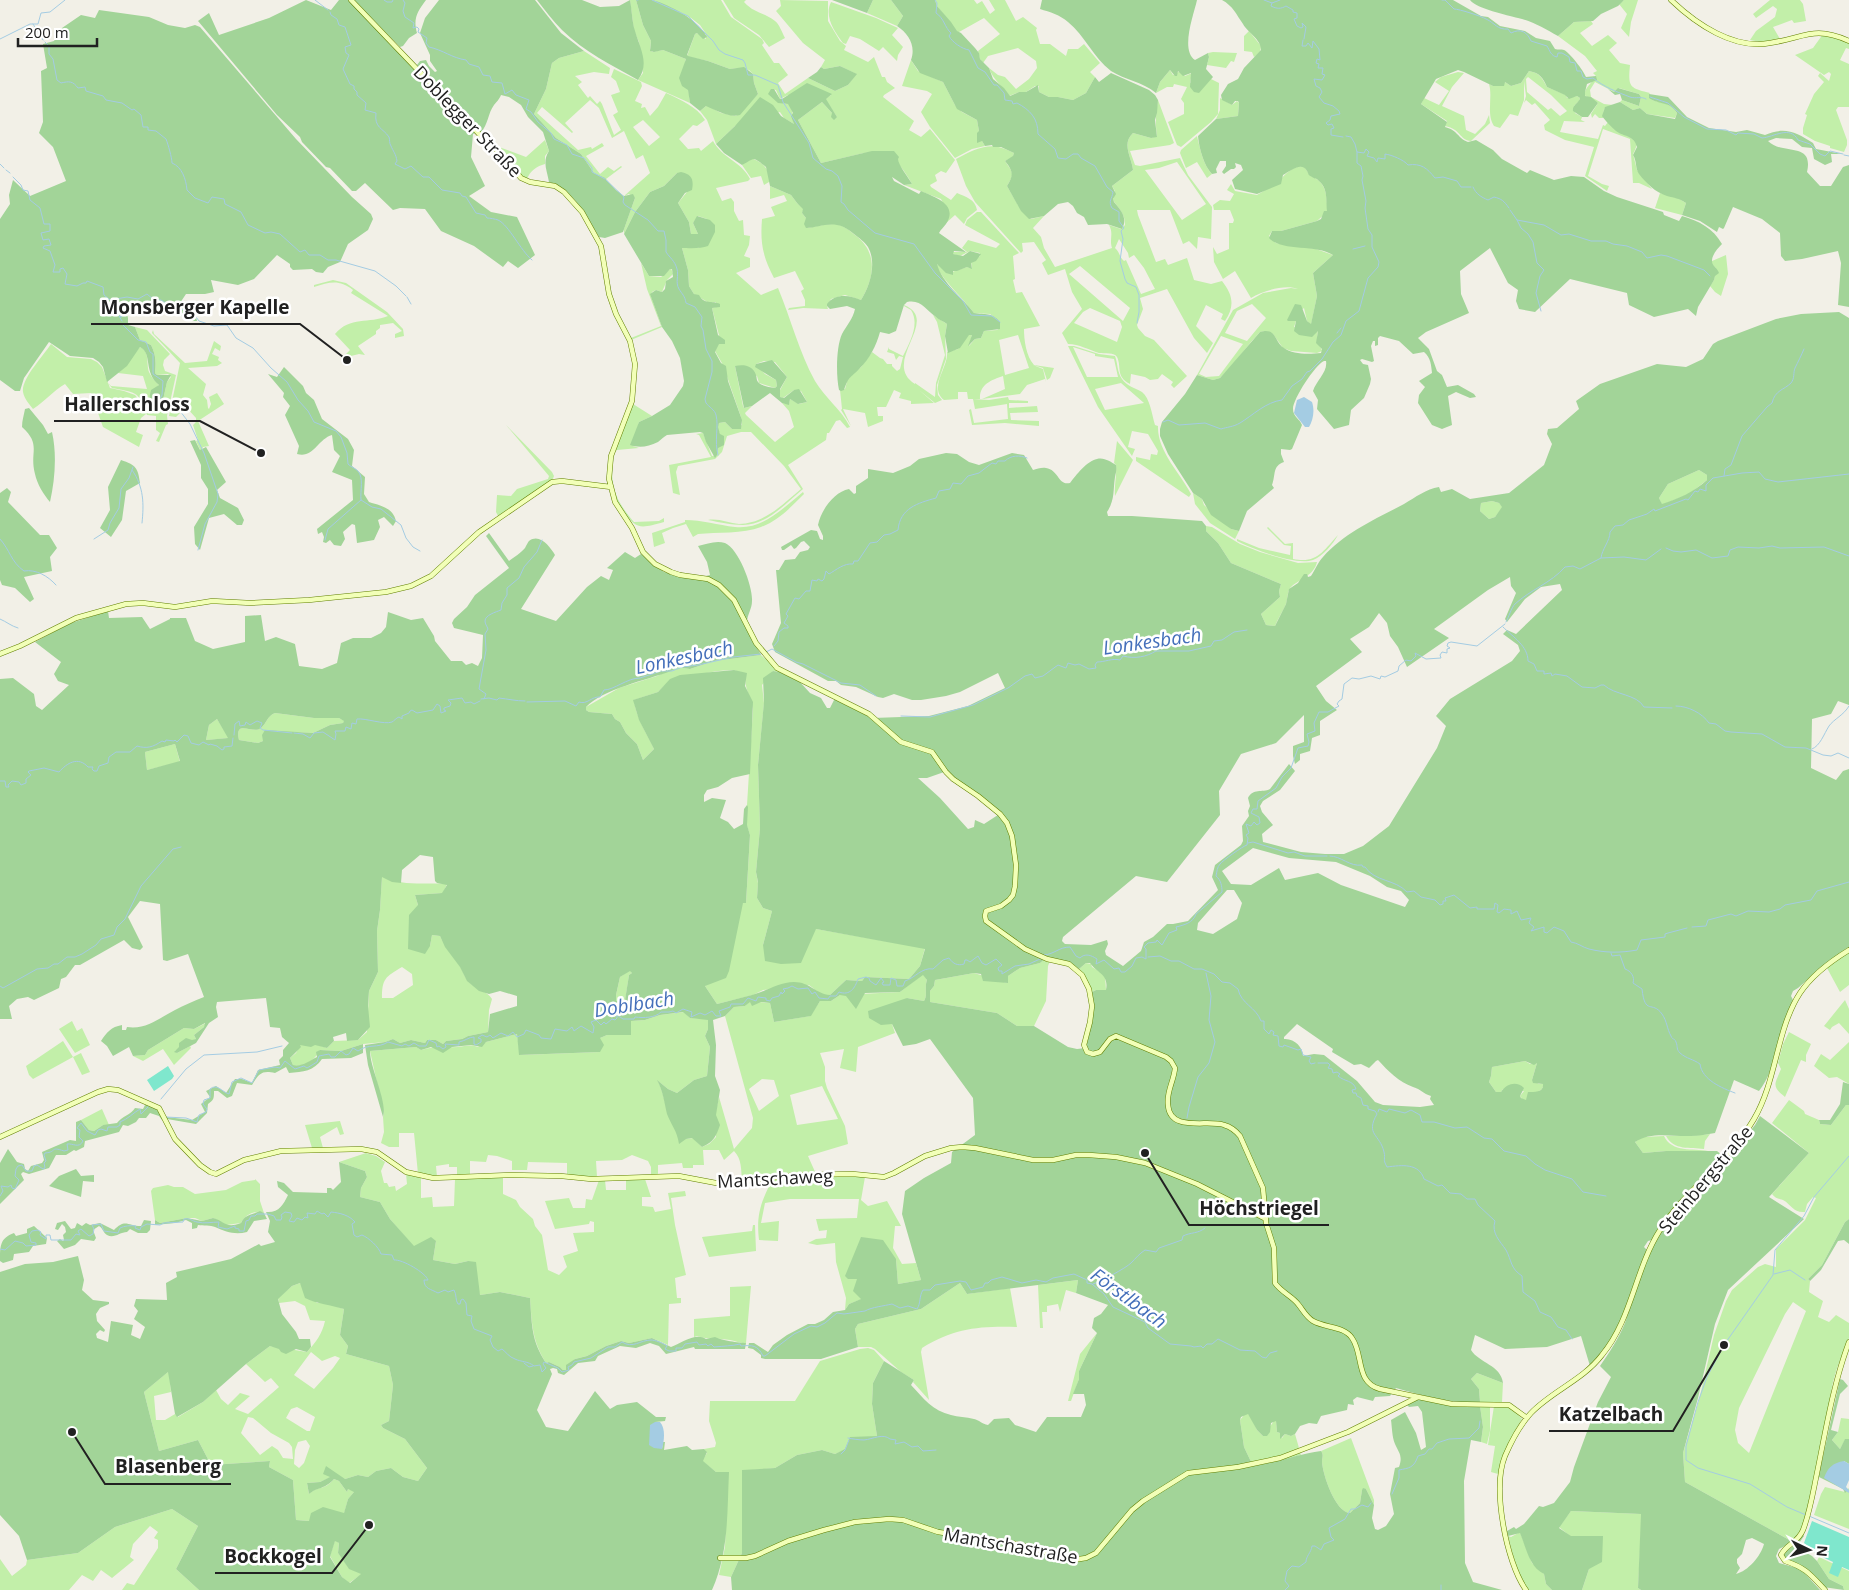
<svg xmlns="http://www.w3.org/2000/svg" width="1849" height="1590" viewBox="0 0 1849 1590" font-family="'Open Sans',sans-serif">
	<rect width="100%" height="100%" fill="#f2f0e7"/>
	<path fill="#c2efa9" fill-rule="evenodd" d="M630 0H636L643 25 651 41 650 49 652 52 663 50 686 59 685 62 690 103 638 80 643 73 639 42 634 31Z
		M651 0H721L731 17 762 39 764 43 762 45 774 63H779L788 75 778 83 785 94 808 78 835 91 848 85 856 74 840 66 824 69 821 67 825 60 803 43 776 11 781 6 780 0 828 1V21L840 41 846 46 844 50 868 62 874 57 882 77H885L887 82 895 88 884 95 883 97 914 121 909 130 921 137 930 129 955 160 946 173 941 171 935 175 937 181 930 185 931 187 951 200 957 193C966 197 975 199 977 210L967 218 964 224 955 215 946 223 949 215 941 199 904 185 912 184C908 177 905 172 900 166 897 163 895 155 892 151L864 153 821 163 798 120 822 102 832 113V115L837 117 825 99 831 95H788L780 99 776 90 771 89 784 104H789C793 110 793 117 794 124L784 118 780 112 735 126 716 144 707 120 700 111 706 106H708L721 113 736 116 758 94 754 83 753 74 749 70 740 68 730 69 708 61 689 57 687 56 695 34 697 33 706 39V34L700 25 691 18Z
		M723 0H746L744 2C755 14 764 12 775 21 779 24 782 32 785 38L769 47 759 35 734 18Z
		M873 0H891L903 16 897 26 867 13Z
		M935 0H974L977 4 982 1 990 14 995 10 989 0H1005L1016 21 1023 17 1037 28 1036 30 1040 44H1050L1066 56 1068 49H1078L1084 44 1100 63 1090 72 1095 77 1086 93 1073 100 1058 97H1049L1039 92V86H1035L1026 92H1019L1009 96C1003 86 993 80 989 68L998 75 1005 77 1016 89 1029 79 1037 68 1036 61 1018 48 988 56 983 63 980 59 978 51 1000 34 984 18 959 32H957L937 6Z
		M1624 0H1638L1631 22 1629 37 1621 28 1627 14 1619 4Z
		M1770 0H1800L1803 4 1806 21 1794 23 1792 20 1773 27 1780 39 1761 42 1750 40 1756 31 1775 17 1777 9 1773 6 1756 18 1753 14Z
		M831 2 876 18 898 28 892 35 903 47 898 55 897 61 883 47 879 51 860 39 850 36 846 44 843 43C834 31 824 16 831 2Z
		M1591 21 1593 24 1580 33 1592 46 1608 35 1617 43 1609 50 1620 63 1630 65C1628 87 1629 88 1650 93L1649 94 1652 100 1671 105 1677 113 1675 118 1647 114 1640 108 1633 110 1620 102 1622 100 1639 106 1641 97 1639 94 1619 88 1614 92 1595 82 1590 90 1591 97 1604 104 1613 105 1604 109 1603 118H1599L1595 114 1592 118 1591 114 1598 103 1584 95C1586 86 1591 84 1596 76L1593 73 1597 71 1585 56 1558 36 1574 22Z
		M1249 31 1261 46 1260 53 1254 57 1252 52 1244 51V36Z
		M1823 34 1849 42V49L1846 48 1840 60 1849 64V107H1838L1836 110 1847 140V145L1844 152 1830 148V146L1815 141 1803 134V128L1807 115 1805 114 1814 94 1824 82 1818 76 1820 73 1829 81 1831 74 1829 72 1824 75 1795 55 1813 48Z
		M584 51 610 68 609 74 594 72 575 76 582 82 578 85 588 98 590 96 597 104 600 101 602 104 614 135 621 130 613 115 618 112 611 95 620 92 616 81 611 77 614 69 641 82 642 86 635 101 642 104 641 108 645 107 650 116 658 107 666 93C681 100 696 106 705 120L697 126 693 125 679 139 688 149 699 148 701 151 713 141C722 158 742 162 750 179L748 181 716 188 722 201 731 198 734 202V211L739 221 743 220 744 235 750 236 749 245 744 256 750 258V265L712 264 750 265V267L736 273 761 295 778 288C791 319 799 352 815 381 825 398 841 409 850 427L847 428 840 420 836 421 829 433H827L826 440 788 465 803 489C786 503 767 525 743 525 731 525 719 522 708 520 718 518 729 523 739 524 764 524 783 504 801 489L784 466 751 432H741L727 436 722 452 715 459 678 466 676 472 680 495 673 493 669 465 711 457 699 435 696 434 703 433 712 456 717 455 720 434 717 427 719 423 725 422 732 429 742 425 741 417 723 365 715 351 720 339 712 308 716 307V302L709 303 694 294 689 286 688 270 682 248H699L707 219 698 216 693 223 698 234H691L689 222 678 203 687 192 677 173 664 186 650 192 635 212 624 234V229L635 198 629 194 624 196 650 173 643 155 636 159 624 131 612 138 599 108 590 100 565 123 573 132 572 133 542 107 537 113 578 150 591 147 592 149 602 143 604 146 586 156 600 174 608 167 614 171 621 166 622 167 606 179 594 173 581 154 556 138 534 114 546 89 552 63 559 58ZM643 120 660 137 649 146 633 127ZM764 361 775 362 787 377 780 390V397L783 398 794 390 801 391 807 402 799 404 790 399 789 404 782 403 789 411 794 427 775 442 746 415 745 413 752 406 744 408 743 406 735 366 757 376 759 383 775 388 777 386 776 380 765 374 756 364Z
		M1213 52 1237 53 1234 62 1231 61 1226 68 1207 65 1209 57 1208 53Z
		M911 60 918 71 943 82 955 105 962 112 977 120 979 131 978 138 982 141 985 146 972 149 955 158 930 127 921 112 932 94 927 91 902 86Z
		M1170 70 1173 75 1180 71 1185 76 1192 73 1190 83 1211 79 1219 83 1218 114 1211 122 1181 147 1177 145 1168 122 1184 114V103L1181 99 1187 87 1174 84 1173 87H1167L1156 93 1160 82Z
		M1529 71C1540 73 1542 78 1547 87L1566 95 1567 98 1577 96 1580 98 1579 101 1574 106 1575 113 1582 117 1581 120 1585 122 1564 121 1560 132 1598 139 1603 125 1605 126 1608 122C1617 135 1630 133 1637 144L1635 150 1633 154 1637 170 1652 189 1639 183H1633L1630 139 1603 129 1588 176 1602 184 1609 186 1607 191 1585 176 1594 147 1565 140 1545 130 1544 125 1550 120 1535 103 1532 105 1526 100 1524 103 1526 96 1524 81V100L1518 116 1510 114 1500 128 1494 126C1486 114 1493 97 1489 84L1493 86 1505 82 1511 86 1521 83ZM1528 77 1551 95 1567 111 1560 116 1551 108 1548 110 1527 92 1526 79Z
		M1458 72 1464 73 1452 87 1442 106 1464 116 1466 130 1475 134 1485 124 1489 115 1490 123 1471 141C1459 140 1461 129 1445 126L1447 121 1421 104 1424 98 1439 105 1449 91 1435 82 1441 77Z
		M1220 98 1232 105 1237 101 1239 103 1238 116 1216 119 1220 110Z
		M1158 100 1174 143 1170 145 1130 151 1135 165 1140 166 1180 158 1188 175 1212 207 1211 239 1198 237 1197 249 1189 241 1183 244 1170 210H1137L1138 215 1156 262 1165 259 1168 265 1187 258 1194 280 1211 284 1222 281C1233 295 1235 306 1225 321L1221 319 1223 314 1206 305 1196 326 1213 343 1207 353 1194 338 1167 289 1140 298 1143 309 1137 325 1138 328 1145 336 1154 340 1187 376 1174 388 1171 385 1173 382 1162 374 1158 379 1150 380 1145 377 1131 374 1130 384C1115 376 1122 367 1117 357 1115 352 1104 354 1099 353 1089 350 1079 344 1068 344L1062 333 1082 309 1072 292 1065 269 1048 275 1042 263 1046 260 1034 242 1022 243 1023 251 1021 253 975 202 966 186 956 159C969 152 987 142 1002 148 1006 149 1010 151 1014 153L1013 157 1005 161C1013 173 1015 173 1007 186L1018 205 1031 219 1044 216 1033 228 1041 237 1044 248 1055 267 1112 248C1109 239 1114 234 1109 225L1121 229 1125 225C1125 213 1119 209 1113 200L1115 191 1112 186 1133 170C1132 158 1121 144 1133 133L1151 138 1157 136C1155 123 1156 113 1158 100ZM1177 162 1206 204 1182 220 1145 170 1159 168ZM1119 239 1128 253 1129 258 1134 255 1144 268 1155 289 1141 294 1126 260 1124 261C1119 257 1120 252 1115 248ZM1080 266 1130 308 1123 321 1069 274ZM1090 308 1120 321 1122 327 1117 342 1074 323 1083 312Z
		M479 131H482L499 147 526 157 545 140 549 151 545 156V164C537 166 530 171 527 179L521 176Z
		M1197 136C1200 148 1203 165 1212 174L1207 178 1197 162 1186 168 1180 153 1181 150Z
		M749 158C761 160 771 169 769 182L764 185 761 176 751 178 742 165Z
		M1303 166C1307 169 1307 172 1310 175 1312 177 1316 178 1318 180 1328 188 1326 200 1328 211L1317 221 1281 231H1272L1269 236 1276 243 1316 249 1333 255 1313 273 1317 296 1311 325 1307 321 1304 308 1288 321H1296L1294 327 1315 332 1318 331 1317 337 1322 351 1317 353 1291 351 1283 348 1273 334 1265 331 1260 332 1251 342 1234 363 1220 378 1213 380 1197 375 1233 310 1263 293 1291 288 1298 289C1285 284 1263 291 1251 298L1235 271 1223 279 1214 262 1213 247 1217 254 1229 249V223H1233L1234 220 1230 210H1214L1213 205 1220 200 1230 201 1234 194 1227 190 1231 184 1235 191 1257 195 1272 186H1275C1283 177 1289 167 1303 166ZM1252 304 1266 318 1247 341 1225 333 1237 311ZM1221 336 1243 344 1219 376 1206 377 1199 374Z
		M770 186 791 195 797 203 804 209 802 213 806 218 808 228C817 226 826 224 835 224 843 225 849 230 855 235 878 252 875 277 861 300L845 295 831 299 827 306 828 309 803 308 788 310 789 308 805 306V300L801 291 804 289 795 271 774 278C763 257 760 244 762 219L775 216 771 207 787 201 784 195 770 199Z
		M1660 193 1676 197 1686 203 1682 215 1655 208Z
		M977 212H981L1019 253 1013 256 1015 279 1013 280 1016 293 1022 292 1040 326 1024 329C1024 340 1026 356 1034 365L1054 368 1050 378 1047 380 1043 368 1033 365 1043 369 1046 382 1045 379 1027 385 1020 394 982 399 1005 389 1003 376C991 380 979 385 980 399H968L967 392H958V399L944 400C928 387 949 367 947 352L958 349 968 335H972L969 346 975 339 981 338 984 331 997 330 1000 328V322L990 314 974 313C962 297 946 284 936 266L938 264 952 272 967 267 972 268 971 262 980 256V253L970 251 960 256 953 254V252H967L962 248 968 240 996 248 1000 244 965 225 967 220ZM1018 335 1029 368 1005 375 999 340Z
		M1726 255 1728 274 1721 296 1715 292 1710 286 1714 280 1716 268 1712 265V261Z
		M641 263 649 276 661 277 671 268 673 274 667 280 662 292 656 290 652 292 651 296 662 327 631 340V338L661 326 647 289Z
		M333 280 346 283 387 312 403 329 404 336 395 338V334L402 331 393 323 380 325V328L376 331V334L358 346 365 355 359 354 347 357 345 355 350 350 335 334C350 316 369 324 388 316L351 293 353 290C339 279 330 282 314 287V285Z
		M904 305C942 320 880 362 915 384V383L935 397 936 383 945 355 937 322 933 315 947 324 945 336 946 359 937 385 938 395 942 400 935 403 919 390 934 403 911 404V401L899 398 901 393 894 390 886 407H877L878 416H883V421L868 427 865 413 843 409 851 426 841 410 842 409 840 390 845 389 848 378 861 367 872 352 880 358 883 359 887 364H892V366L897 371 900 369 903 357 899 356 896 360 894 354 887 352 889 347V349L903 356C910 342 920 324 911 310L904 306Z
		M135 327 147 330 170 354 164 360 163 365 165 371 176 375 167 416 168 424 166 425 159 442 156 441 160 433 156 430V416L147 415C138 389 135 393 112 388L107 382 111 386 147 389 143 376 118 373 140 347C150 352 146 362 149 372 151 377 155 381 159 385 153 391 147 394 150 406L160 411 161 409 167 382 171 377 168 374 157 375 155 373C156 362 156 355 151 345L140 340Z
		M153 330 154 334 185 363 207 361 214 341 221 346 220 351 215 348 212 354 219 357 218 360 222 363 217 366 188 368 206 384 203 395 207 400 208 408 209 409 211 404 209 397 217 393 224 404 198 421 209 446 203 447 201 452 196 441 198 440 193 425 196 422V418L186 407 176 417 169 416 180 363 152 333Z
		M51 344 67 357 91 359 97 362 102 367 110 388 124 391 135 395 140 401 146 414 141 418 136 432 143 435 139 447 103 427 91 393 73 394 65 384C53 391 45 401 33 409 29 404 24 398 23 392 21 379 44 355 51 344Z
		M1068 346H1074L1099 354 1115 356C1118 364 1117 372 1122 379 1127 386 1135 388 1142 392 1150 398 1152 415 1155 425L1158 426C1157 451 1180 473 1191 494L1189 497 1136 461V457L1150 460 1151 454 1157 455 1158 451 1148 434 1132 431 1128 447 1135 449 1132 456 1098 407ZM1073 347 1095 354V356L1114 359 1118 377H1087ZM1121 383 1144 403 1105 410 1095 389Z
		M1008 397 1009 400 1028 401V403H1009V408L1037 406 1038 412 1010 413 1011 420 1039 421V426L1005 423 972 425 969 410 971 409 974 423 1008 419 1007 404 975 409 973 399 989 400Z
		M633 404 652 416 639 422 633 446 639 448 617 450 615 452C608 482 614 499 634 522L659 521 664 518V522C641 528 637 531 622 510 597 473 622 439 633 404Z
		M506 425 552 472 554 476 552 481 498 516 496 512 497 495 511 496 517 489 548 479 549 476Z
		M1117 441 1133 460 1115 496C1114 486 1117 475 1116 465L1114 463Z
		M1699 470 1707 475V480L1689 494 1662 505 1659 498 1668 484Z
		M803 492 804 494C791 507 778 521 761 527 743 534 717 532 698 534L693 537 686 524 673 528 662 533 665 543 654 547 652 533 685 522V520C702 520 718 525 735 527 763 530 783 508 803 492Z
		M1193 493 1202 499 1204 505 1231 529 1239 531 1235 539 1210 523 1195 504Z
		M1492 501 1499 503 1503 507 1495 517 1489 519 1480 511 1481 503Z
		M1206 526 1212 527 1240 544 1260 552 1298 563 1317 562C1314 575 1302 578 1292 586 1287 590 1288 598 1286 604 1283 611 1278 618 1275 626L1266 625 1261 614 1280 597 1279 591 1281 584 1231 563 1218 543 1206 531Z
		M1268 527 1285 544 1293 543V559C1317 564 1323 551 1338 535 1333 544 1323 556 1313 560 1296 566 1253 549 1237 541V539L1259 548 1290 555 1291 546 1284 545 1267 528Z
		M761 655 780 672 773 671 762 685 764 703 758 765 760 828 756 872 758 883 757 898 763 908 772 911 763 945 816 929 925 948 920 966 909 979 865 977 862 981 846 980 830 995H822L809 985 763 990 753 995 717 1004 705 986 743 902 746 903 750 835 747 826V805L753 709C751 698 743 685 746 676 742 674 737 670 732 670 708 670 687 679 664 686L658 692 634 700C636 718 647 733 654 749L643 760 637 744 626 733 620 722 615 719 612 714 589 712 586 710V707L619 688 657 676 677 667 690 669 714 661Z
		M275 713 314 718H339L345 721 343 723 330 725 313 733 293 732 264 737 263 741 258 743 239 740C234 718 253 735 261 728 267 723 267 716 275 713Z
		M217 719 229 738 206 740 209 725Z
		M175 744 180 762 147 770 145 752Z
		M382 876C402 887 425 882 447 884L443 893 415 895 430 946 432 935 440 936C445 947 453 955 460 966 463 971 465 979 470 983 477 990 487 991 492 999L489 1010 488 1032 468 1036 462 1039 446 1041 443 1044 436 1040H427L425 1043 411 1040 400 1043 393 1039 385 1042 363 1044 341 1051 320 1050C315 1060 304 1068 293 1065L290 1058 296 1053 300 1045 315 1044 327 1048 334 1041 358 1040 367 1032 369 991 378 972 377 931 380 910ZM402 967 412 974 413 985 393 998H382C382 979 385 977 402 967Z
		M1849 952V985L1840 992 1827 968Z
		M1044 959 1050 961 1048 966 1046 1001 1034 1026H1017L997 1013 930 1002V991L934 986 935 980 974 973 1007 983 1008 976 1020 968 1040 963Z
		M1086 963 1091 964 1092 967 1105 975 1106 990H1096L1092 992 1085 976 1079 969Z
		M630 970 632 973 629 975 625 1001H616V995L620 977Z
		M923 974 927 980C924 988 928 995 924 1001L907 998 892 1024 895 1033 858 1047 856 1072 840 1068 844 1049 820 1053 825 1067V1081L827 1088 845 1126 848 1144 808 1156 816 1174 742 1181C741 1170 742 1159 734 1151L724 1160 719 1150H703L704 1165H693V1168H683L682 1163 658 1165V1176H651V1167L648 1161 632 1155 622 1160 596 1161 597 1177 567 1175V1163L528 1162 527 1170H512V1161L497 1156 488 1155 486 1162 470 1161V1175L457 1176V1167H449V1164L436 1166 437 1177 418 1174 414 1133H399V1147H389L381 1143 384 1132 383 1117 384 1114 370 1051 416 1047 421 1050C433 1046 445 1048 458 1047 466 1046 470 1044 478 1047L486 1042 517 1034 520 1055 600 1052V1038L607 1035H631V1021L645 1020 660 1015 684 1012 690 1018 708 1019V1029L705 1036 710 1047 707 1076 694 1080 677 1093 668 1089 658 1081C668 1103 665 1123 686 1139L693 1138 702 1147 709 1144 716 1137 715 1115 719 1097 734 1149 752 1128 753 1118 725 1016 734 1007 745 1006 750 1001 770 1003 774 1022 810 1016 820 1001H831L840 995 900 992ZM762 1079 774 1080 779 1096 759 1111 749 1089ZM822 1086 838 1119 797 1125 790 1095Z
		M1845 1000 1849 1009V1034L1839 1023 1832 1027 1830 1030 1824 1026Z
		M72 1021 77 1031 82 1028 90 1045 75 1053 59 1029Z
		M206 1023 204 1027 194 1035 196 1039 175 1051 177 1053 190 1046 191 1048 174 1065 163 1049 143 1061 133 1056 145 1055 148 1050 184 1028 194 1029Z
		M1789 1032 1811 1044 1806 1055V1062L1801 1060 1785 1097C1771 1086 1775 1084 1781 1069L1778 1063 1783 1044Z
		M63 1041 73 1057 81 1053 90 1072 82 1075 73 1057 33 1079 29 1075 26 1066Z
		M1849 1042V1084L1837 1077 1829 1078 1814 1066 1821 1054 1830 1060Z
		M1525 1061 1530 1064 1537 1063 1532 1080 1539 1084H1544L1542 1089 1526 1100H1523L1520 1096 1524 1091 1503 1089 1501 1092H1496L1489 1082 1491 1076 1492 1067Z
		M1789 1100 1804 1111 1805 1114 1819 1120 1820 1124 1831 1125 1846 1105H1849V1219L1845 1222 1822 1265 1808 1279 1810 1281 1809 1292 1823 1301 1818 1317 1829 1322 1836 1315 1849 1323V1338L1837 1368 1833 1382 1813 1490 1800 1534 1793 1542 1685 1482 1683 1453 1699 1400 1714 1335 1726 1301 1732 1290 1758 1267 1765 1264 1776 1267V1249L1805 1220 1816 1198 1813 1197 1807 1204 1805 1212C1793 1213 1792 1205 1783 1200 1778 1198 1776 1199 1772 1194L1809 1153 1772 1123ZM1793 1302 1806 1311 1749 1453 1738 1443 1735 1430 1739 1408 1785 1314Z
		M102 1109 109 1125H103L94 1131 89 1130 81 1120Z
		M340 1121 344 1134 340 1135 337 1127 320 1137 323 1148H312L305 1125Z
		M1710 1134 1705 1141 1704 1149C1690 1147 1674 1151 1666 1136H1690Z
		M1664 1136C1672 1153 1693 1148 1708 1151H1666L1643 1153 1635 1142 1642 1137Z
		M366 1153 376 1156 385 1162 381 1171 384 1183H387L389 1187 395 1186 396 1191 407 1184 406 1174 421 1178V1198L432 1197 433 1207 454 1206 455 1179 503 1176V1194L516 1200 520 1207 533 1219 535 1226 542 1235 548 1270 559 1275 567 1267 563 1256 578 1251 573 1233 594 1232V1222L590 1221 589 1224 555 1229 545 1201 569 1198 573 1208H585L586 1199 592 1200 599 1180H605L606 1190H626V1179H645L651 1197H642V1206L653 1207 655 1212 671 1209 668 1193 685 1191 686 1196 671 1198 675 1225 686 1275 675 1278 677 1298H681V1303L669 1304 668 1345 652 1338 629 1343 621 1341 606 1346 587 1356 575 1359 566 1370H563L560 1367 549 1362 546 1363C532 1340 532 1325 530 1298L500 1292 480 1295 468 1261 455 1264 433 1260 436 1241 414 1247 390 1219 380 1202 360 1197 361 1188 367 1177 365 1171 339 1162Z
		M846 1175 865 1177 861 1200 868 1206 887 1201 901 1226H895L893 1248 902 1264 916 1263 921 1280 898 1284 896 1259 858 1279 862 1299 849 1304 845 1310 846 1298 836 1262 835 1243 817 1245 808 1243 816 1239 826 1238 827 1230 819 1231 816 1219 857 1218 859 1199H790L765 1203 761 1223 779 1221 778 1241 759 1240C756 1215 761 1202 772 1180L796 1176Z
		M255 1179 260 1184V1201L264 1213C256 1209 244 1215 241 1223L226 1225 213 1218 202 1221 195 1218H187L160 1223 155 1220 151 1191 153 1188 168 1185 174 1187H183L195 1194 226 1190 242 1182 255 1180Z
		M753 1225H755L756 1251 709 1257 702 1237 752 1231Z
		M1078 1280 1076 1293 1066 1290 1060 1312 1058 1304 1047 1306V1312H1042L1043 1328H1040L1038 1285Z
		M300 1283 317 1303H326L344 1309 340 1335 348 1346 346 1354 389 1366 393 1385 389 1421 381 1425 383 1428 405 1439 427 1468 418 1481 403 1477 391 1468 376 1471 368 1477 358 1475 345 1479 331 1477 320 1482 307 1483 309 1494C319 1485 324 1491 334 1479L339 1481 347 1492 348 1489 355 1491 348 1499 344 1514 310 1521 296 1520 293 1480 269 1467 270 1461 211 1465 198 1440 159 1451 144 1392 169 1371 171 1392 154 1396 156 1420H165L175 1414 178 1417 203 1402 216 1390 221 1399 228 1405 240 1393 250 1396 235 1409 248 1414 279 1387 271 1378 265 1382 246 1364 270 1346 307 1352C316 1342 322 1334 325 1321L310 1320 305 1306 295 1301 279 1303 278 1298 292 1286ZM311 1352 322 1361 335 1356 340 1358 333 1368 314 1389 294 1375ZM297 1407 315 1417 310 1431H307L286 1418 291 1409ZM248 1417 253 1418 271 1433 289 1443 292 1447 293 1459 283 1458 278 1450 272 1446 260 1455 241 1433ZM306 1440 310 1446 304 1463 299 1468 294 1464 295 1450 298 1442Z
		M960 1283 967 1294 1010 1288 1017 1327C979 1326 955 1328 922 1348L921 1352 929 1400 913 1382 914 1380 901 1372 875 1349 871 1347H858L855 1329 858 1324 921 1309Z
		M751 1286 746 1343C738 1343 737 1341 730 1340 719 1338 708 1340 697 1336L694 1337V1319L730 1316V1287Z
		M1097 1333 1079 1371V1379L1071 1401H1068L1080 1354Z
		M868 1348 874 1350 884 1361 873 1383 872 1404 877 1436 835 1454 822 1450 797 1455 775 1468 742 1471V1553L731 1577 719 1575 725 1547 728 1472H716L702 1461 707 1453 704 1449 715 1447 716 1443 709 1421 710 1401H795L820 1361 860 1349Z
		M1477 1373 1503 1383 1502 1402H1480L1479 1389 1471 1379Z
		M1480 1406 1490 1407V1431L1487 1444 1481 1442 1483 1427Z
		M1494 1406 1511 1407 1522 1419 1513 1434 1497 1482 1498 1474 1491 1472 1495 1446 1488 1445Z
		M1245 1414H1248L1250 1415 1257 1430 1263 1436 1274 1421H1276L1277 1432 1280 1433 1282 1438 1285 1434 1291 1436 1295 1434 1301 1455 1275 1463 1253 1466 1244 1447 1240 1420Z
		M1841 1418 1849 1419V1439L1845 1440 1840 1449 1832 1440 1838 1432Z
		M1351 1438 1374 1500V1505L1366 1489 1362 1490 1360 1503 1350 1513C1335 1512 1323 1475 1322 1462 1322 1457 1324 1455 1321 1451Z
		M1825 1487 1845 1492 1849 1488V1529L1814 1515 1821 1494Z
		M172 1509 198 1526 176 1569 199 1590H122L127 1583 134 1585 158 1548V1540L154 1538 158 1532 150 1526 133 1544 130 1557 134 1560 112 1578 101 1570 93 1581 82 1575 69 1590H0V1559L12 1576 26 1565 27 1560 78 1553 115 1527Z
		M1571 1511 1642 1514 1638 1588 1641 1590H1582L1589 1569 1570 1536 1559 1527Z
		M1520 1532 1532 1563 1544 1574 1546 1584 1552 1590H1528C1517 1574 1513 1555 1508 1536L1511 1537Z
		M335 1540 339 1543 338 1553 349 1568 362 1574 349 1583 342 1577 330 1556Z
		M1819 1557 1849 1571V1590H1844L1843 1586 1829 1579 1817 1561Z"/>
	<path fill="#a2d498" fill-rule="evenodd" d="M306 0 331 10 339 0H349L475 133 473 134 471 157 485 186 469 196 491 212 517 217 535 255 518 268 508 261 503 267 474 246 441 231 425 209 400 208 393 210 365 183 356 191H352L330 168 326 167 302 142 300 137 277 115 198 21 209 13 219 35 269 18Z
		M354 0H426C417 12 413 19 417 33L409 38 403 46 400 47Z
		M439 0H535L561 33 584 51 559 58 552 63 546 89 534 114 556 138 581 154 594 173 605 178 616 190 624 196 633 194 635 198 623 232 605 238 599 237C586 215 574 191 549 182 547 170 542 162 549 151L543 132 528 117 521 105 509 97 501 95C499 100 497 101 494 105 488 113 488 125 481 132L417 65 420 61 426 60 429 66 435 72 437 71 430 61V55L420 33 425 18Z
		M537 0H582L600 7 619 6 630 0C632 10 632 22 635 31 640 48 650 64 638 80 612 65 584 52 562 30 553 21 545 10 537 0Z
		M636 0C641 0 647 0 652 0 669 4 700 21 707 37L703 39 697 33 695 34 687 55 688 56 708 61 730 69 744 67 753 74 754 83 758 94 740 115C728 118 716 110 706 106L700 111 690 103 688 90 682 86 679 78 686 59 663 50 654 52 650 51 651 41 643 25Z
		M832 0H873L867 13Z
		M891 0H935L937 6 951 22 957 31 961 33 975 48 979 53 980 59 989 68 993 79 1004 88 1010 96 1019 92H1026L1038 85 1039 92 1049 97H1058L1073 100 1086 93 1095 77 1099 82 1111 73 1149 90 1155 95 1158 100 1157 113 1155 120 1157 137 1151 138 1133 133C1121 144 1132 158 1133 170L1112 186 1116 194 1113 199 1114 202C1121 210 1128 218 1122 229L1107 224 1088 225 1084 217 1077 213 1073 206 1068 202 1058 204 1044 216 1029 219 1021 211 1007 186C1014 175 1013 171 1005 161L1013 156 1014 153 1001 147H993L992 145 985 146 982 141 977 143V133L979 131 977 120 957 109 943 82 920 73 911 60C916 46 909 34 897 26L903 16Z
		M1042 0H1197C1194 14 1180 50 1195 60L1208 53 1209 57 1206 69 1213 77 1199 93 1194 92 1190 87 1191 73 1183 76 1178 71 1177 76H1175L1170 70 1160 82 1156 93C1143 82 1125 80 1111 71 1093 57 1085 36 1068 22 1060 15 1050 12 1040 9Z
		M1222 0H1453L1481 16 1488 17 1500 26 1525 31 1536 38 1550 41 1555 49C1558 50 1561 49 1564 50 1569 52 1584 71 1586 77L1596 76 1597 80 1587 84 1585 92V96L1591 97 1598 103 1588 117H1582L1573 111C1572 105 1579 103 1580 98L1577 96 1569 99 1565 95 1547 87C1543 78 1540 73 1529 71L1521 83 1511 86 1505 82 1504 86H1493L1464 72 1458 70 1436 79 1421 104 1447 122 1445 127C1458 130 1458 139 1468 142L1476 140 1493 150 1502 159 1527 173 1530 170 1554 180 1571 176 1584 177 1604 191 1617 197 1663 212 1664 215 1679 221 1682 216C1699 221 1713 228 1722 244 1717 249 1708 259 1714 266 1716 268 1718 270 1719 273L1715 276 1714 280 1698 307 1696 316 1688 309 1654 317 1629 305 1627 293 1570 279 1535 312 1519 309 1516 301 1518 290 1508 283 1490 248 1460 271 1461 294 1469 313 1426 332 1418 338 1429 349 1437 371 1442 375 1447 387 1458 385 1474 394 1476 397 1470 398 1456 392 1448 396 1452 425 1442 429 1432 425 1418 403 1419 395 1425 387 1419 381 1432 373C1431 365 1431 358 1424 352L1413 354 1399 341 1380 336 1378 338V345L1375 346V341H1373L1371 346 1374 361 1372 362 1362 359 1360 360 1363 364 1368 365 1371 379 1370 384 1364 398 1351 410 1349 425 1334 429 1317 409 1318 400 1313 391C1316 381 1328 372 1326 361H1324C1315 365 1293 399 1293 409 1293 417 1300 419 1302 425L1292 449 1290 450 1281 449V454L1284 462C1272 466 1276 475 1272 485L1274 488 1247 511 1239 531 1231 529 1211 515 1202 499 1193 493 1168 454 1160 436V429L1162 422 1185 394 1197 375 1213 380 1220 378 1260 332C1277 327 1274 342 1284 348 1293 355 1310 354 1321 353L1322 349 1316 343 1318 331 1312 337 1299 335 1294 331 1296 321H1288L1287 320 1295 304 1301 305 1307 321 1311 324 1317 296 1313 273 1333 255C1316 244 1282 252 1269 238L1272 231H1281L1317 221 1321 219 1324 211H1327C1326 201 1328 188 1319 181 1315 177 1316 180 1312 177 1308 175 1309 175 1307 171 1302 161 1290 171 1283 175L1281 184 1257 194 1235 189 1232 180 1243 170 1241 165 1235 163 1236 167 1234 169H1231L1224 174 1222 172 1226 166V161H1220L1216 169 1217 173 1212 174C1204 166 1199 148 1198 136L1216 119 1238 116 1239 103 1238 101H1235L1232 105 1222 100 1221 95 1228 84 1238 79 1244 68 1261 50C1261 39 1248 33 1243 24 1236 14 1233 6 1222 0Z
		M1470 0H1624L1618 6 1601 14 1593 21 1574 22 1558 36C1545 29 1532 21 1518 18 1507 15 1477 9 1470 0Z
		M99 10 149 17 168 25 185 28 195 25 200 27 296 139 352 197 371 214 373 219 368 230 348 244 340 262 328 267 323 273 316 272 312 269 293 270 290 267V264L277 255 254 279 238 285 211 280 214 292 205 294H186L182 300V305L196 317 197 321H188L179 314H169C156 303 142 302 126 305L125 307 128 318V325L135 327 140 340 151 345C156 355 156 362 155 373L157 375H171L167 382 161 409 157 412 150 410 149 399 151 390 159 385C143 372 153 354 140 347L127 366 107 382 103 367 99 362 93 358 70 356 49 342 24 378 20 391H15L0 380V219L10 204 9 195 13 180 30 196 66 181 53 147 39 133 43 122 41 71 47 68 43 44 54 41 62 28 81 15 95 18Z
		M840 66 857 74 848 85 835 91 808 78 817 72 821 67 824 69Z
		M807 83 832 94 826 99 837 117 834 120 831 117 832 113 822 102 798 120 821 163 872 151H894L899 157 898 159C898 165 909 178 912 184L904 185 892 177 894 181 919 194 921 191C934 197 959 204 946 224 944 227 941 229 939 233L966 252 954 251 953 254 963 256 970 251 981 254 976 261 971 263 972 269 967 267 957 271H953V275L946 273 937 264C942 283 962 297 974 313 985 315 992 312 1000 322V329L984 331 981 338 975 339 968 346 972 335H969L960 348 948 353 945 336 947 324C943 321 939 320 936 317 926 310 921 299 907 302L904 305 896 331 889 334 880 332C876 346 870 358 860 368 851 378 849 375 844 390L841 391 839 390C836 376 836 347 842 334 846 326 853 319 855 309L847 306 830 309 827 306V304C835 293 850 295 861 300 870 286 877 263 868 247 865 242 859 238 854 234 849 230 844 226 837 225 826 223 816 228 806 228L804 224 806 218 802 213 803 209 797 203 791 195 770 186 766 167C752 156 755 158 742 165L724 153 716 144 735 126 760 97 773 105 781 116 794 124 791 116 793 113 788 104 778 103 768 94 771 89H774L780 99H782Z
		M1618 88 1639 94 1641 97 1639 106 1622 100 1620 94 1615 95 1608 89 1614 92Z
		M1649 94 1668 97 1687 117 1709 128 1736 132 1747 130 1765 135C1785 126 1797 133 1813 143L1816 149 1842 154H1831L1832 162 1825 165 1814 159 1812 148 1802 147 1792 139 1776 138 1768 141C1783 156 1814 141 1807 172L1820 186H1831L1843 167 1849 165V307L1838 305 1841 263 1838 251 1802 259 1785 261 1781 256 1780 233 1762 219 1733 207 1724 228 1723 229 1719 227 1717 232 1700 221 1682 215 1686 203C1678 198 1675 198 1667 196 1655 192 1647 184 1639 174 1635 168 1637 161 1633 155L1637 147C1634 135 1624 137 1616 131 1611 127 1605 120 1602 116L1605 107 1620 102 1633 110 1640 108 1647 114 1675 119 1677 113C1670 101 1659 105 1649 98Z
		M681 172C692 174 694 180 692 190L685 193 678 203 689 222 691 234H698L693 223 697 216 710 220 715 225V232L708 246C701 249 688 248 682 248L688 270 689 286 694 294 699 295C704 305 712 300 720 304V307L712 308 718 335 725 340V344H719L715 352 721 363 726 366 728 381 742 420 741 429H732L725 422 719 423 718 427 720 434 724 436V445L718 448 717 455 715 458 706 442 703 433 700 432 667 435C663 437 661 440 658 442 648 447 639 448 630 445L639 422 652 416 670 405 683 386 684 381 680 358 672 341 662 327 650 294 656 290 662 292 665 289 666 281 673 277 672 269H670L664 276H649L624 234 635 212 650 192 664 186 677 173Z
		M1839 312 1849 318V705L1838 701 1831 714 1812 719 1811 768 1836 780 1843 771 1849 769V947L1829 961 1798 988 1793 991 1791 996 1793 1000C1782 1027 1776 1070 1759 1091L1734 1080 1715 1133C1707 1134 1699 1136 1691 1136 1673 1137 1651 1131 1635 1142L1643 1153 1666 1151H1717L1722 1155 1678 1202 1652 1240 1648 1241 1644 1247 1647 1250C1628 1293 1624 1331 1590 1366L1581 1336 1547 1347 1505 1349 1475 1335 1471 1350C1479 1363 1501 1365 1503 1383L1477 1373 1471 1379 1479 1389 1480 1402C1450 1404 1425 1396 1396 1388L1390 1396 1375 1397 1373 1401 1357 1397 1353 1400 1354 1405 1348 1404 1347 1410 1321 1416 1317 1424 1309 1423 1300 1426 1295 1434 1291 1436 1285 1434 1280 1439V1433L1277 1432 1276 1421 1271 1423 1270 1432 1267 1436H1263L1257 1430 1248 1414 1241 1417 1240 1420 1244 1447 1253 1466C1276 1463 1298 1454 1321 1451 1324 1455 1322 1457 1322 1462 1323 1475 1335 1512 1350 1513L1360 1503 1362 1490 1363 1488 1366 1489 1374 1505 1372 1518 1375 1529 1378 1530 1386 1526 1394 1514 1390 1494 1395 1468 1399 1467C1403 1456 1399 1453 1395 1444 1392 1437 1392 1427 1391 1420L1405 1412 1416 1433 1421 1450 1426 1447 1422 1412 1418 1406 1409 1407 1407 1405 1409 1402 1422 1398 1461 1407 1480 1406 1483 1427 1481 1442 1471 1440 1464 1481 1465 1563 1473 1582 1502 1590H732L731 1577 742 1553V1470L775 1468 797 1455 822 1450 835 1454 845 1449 850 1437 877 1436 872 1404 873 1383 884 1361 914 1380 911 1385C923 1398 933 1411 951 1415 958 1417 966 1417 974 1419 979 1420 982 1424 988 1425L994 1419 1009 1418 1015 1425 1036 1432 1047 1417H1081L1086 1405 1084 1394H1073L1079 1379V1371L1097 1333 1092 1328 1094 1318 1101 1314 1108 1305 1076 1293 1078 1280 967 1294 960 1283 921 1309 858 1324 855 1329 858 1347 821 1359H765L761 1358V1355L753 1349 748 1348 749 1343H754L768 1352 773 1345 787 1335 808 1324H815L824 1320 833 1312 845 1310 849 1304 861 1299 853 1291 857 1279H848L845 1276 861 1237 883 1240 896 1259 898 1284 921 1280 902 1214 905 1191 924 1178 951 1163 952 1152 975 1135 973 1098 930 1039 916 1044 903 1046 892 1024 881 1025 869 1018 868 1011 907 998 924 1001C928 995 924 988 927 980L923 975 900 992 865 993 856 1009 846 996 840 995 831 1001H820L811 1016 774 1022 770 1003 761 1002 752 1006 750 1002 745 1006 734 1007 725 1016 713 1020 716 1045 715 1076 720 1090 716 1115 720 1125C716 1136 714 1142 702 1147L692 1138 686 1139 679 1144C677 1130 671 1125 667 1114 664 1101 663 1091 657 1080L668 1089 677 1093 694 1080 707 1076 710 1047 705 1036 708 1029V1020L690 1018 683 1012 660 1015 645 1020 631 1021V1035H607L600 1038 604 1045 600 1052 519 1055 517 1034 486 1042 482 1047 471 1045 452 1047 443 1053 431 1047 421 1050 416 1047 370 1051C370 1068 388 1103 383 1117L368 1065 365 1045 385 1042 393 1039 400 1043 411 1040 425 1043 427 1040H436L443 1044 446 1041 462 1039 468 1036 488 1032 490 1014 517 1006V996L500 991 489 994 479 991 467 981 460 967 445 947 440 936 432 935 430 946 425 954 408 949 409 915 418 905 415 895 442 893 447 885 437 883 435 881 433 857 420 855 402 870 401 883 392 882 382 877 380 910 377 931 378 972 369 991 368 1006 370 1027 358 1040 347 1041 346 1033 333 1037 334 1041 327 1048 315 1045 311 1047 300 1045 301 1047 290 1058 293 1065C302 1067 309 1061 317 1057L316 1052 320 1050 341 1051 363 1044V1053L351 1058 322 1059C314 1071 303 1072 289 1073L286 1067 275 1073C261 1070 259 1074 252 1085L237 1083 232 1096 227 1098 218 1091H214C214 1098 214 1100 208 1104L207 1113 196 1124 167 1119 166 1117 192 1120 205 1112 201 1104 210 1097 206 1091 216 1086 226 1093 235 1079H242L252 1083 258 1070 280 1065 279 1060 283 1056V1050L289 1043 282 1037 280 1028 270 1027 266 998 217 1002 216 1007 218 1017 209 1023 196 1043 177 1053 174 1052 179 1047V1043L186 1038 192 1040 196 1039 194 1035 204 1027 205 1023 194 1029 184 1028 148 1050 145 1055 133 1056 129 1047 113 1056 107 1046 101 1041C107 1032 111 1027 122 1025V1030H126L127 1027C146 1030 159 1018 175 1010 184 1005 194 1001 204 997L188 954 167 961 163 960 160 904 140 901 128 917 143 947 140 950 132 948 124 940 80 965H75L66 977 61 979 59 988 34 1000 28 997 17 999 9 1006 12 1019H0V679L13 678 34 694 36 706 42 710 69 685 58 681 54 674 61 662 35 642 68 624 108 611 109 618 142 617 150 629 170 619V618H186L195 641 213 649 245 642V616L261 615 265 641 276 637 295 644 299 666 322 669 337 663 341 643 353 638H371L381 633 386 627 388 612 411 620 423 618 434 636 435 641 451 661H462L466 665 472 663 478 666 482 658 483 635 454 628 452 623 454 619 467 607 475 595 509 568 486 536 489 533 509 561C514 557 521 553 525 548 526 546 528 542 529 541 540 533 550 547 555 555L521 609 556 621 587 587 601 576 609 580 613 570 607 568 625 552 635 558 641 554 664 572 693 579 710 575 707 562 698 546C707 544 716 540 725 543 739 549 753 587 752 601 752 609 747 615 747 622 749 632 756 645 761 655L714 661 690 669 677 667 671 671C647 680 603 689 586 707V710L589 712 612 714 615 719 620 722 626 733 637 744 643 760 654 749 639 720 633 700 658 692 670 679 680 675 734 670 747 673 745 686 753 702 750 774 732 778 718 787 707 790 704 795V802L712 798 726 800 720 818 728 822 734 829 743 824 744 809 747 805 748 807 747 825 750 835 746 903H743L729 971 726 978 705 986 717 1004C729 1001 740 998 752 995 765 992 779 982 794 982 810 982 816 994 830 995L846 980 862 981 865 977 909 979 920 966 925 949 816 929 801 963 781 964 765 961 763 945 772 911 763 908 757 898 758 882 756 872 760 828 758 765 764 702 763 678 773 671 780 672 799 681 810 693 821 698 827 708H830L835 698 873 718 929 716 968 706 1005 688 998 673 960 692 946 696 921 700H912L894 694 883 698 878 697 856 687 841 685 836 681H828L775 652 772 644 781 623 776 570H779L785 560 795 559 800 552 808 550 810 547 804 541 801 542 796 548 794 549 791 545 784 550H782L781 547 811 530 817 531 820 539 823 540V536L818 525C821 510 834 492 849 489L854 494 856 493V486L868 478V469L893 473 910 466 919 459 946 453 957 454 969 462 979 465 1012 453 1024 455 1033 470C1037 469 1042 467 1046 468 1059 470 1058 486 1070 483 1076 475 1087 461 1097 459 1104 457 1111 462 1116 465 1117 470 1116 472 1115 477 1113 490 1115 500 1107 512L1108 516H1132L1202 521 1206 526V531L1218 543 1231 563 1281 584 1279 591 1280 597 1261 614 1266 625 1275 626 1286 604 1289 589 1298 583 1304 574H1307L1308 577 1311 576C1315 570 1318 562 1323 557 1345 532 1376 519 1404 504 1416 497 1426 489 1439 487L1441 492 1452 489 1470 499 1509 493 1544 465 1552 444 1547 434 1548 429 1557 428 1579 409 1576 401 1600 384 1657 364 1686 367 1703 359 1713 344 1718 341 1776 319 1801 314ZM1699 470 1707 475V480C1694 492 1678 499 1662 504L1659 498 1668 484ZM1492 501 1499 503 1502 507 1495 517 1489 519 1480 511 1481 503ZM1510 577 1511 586 1516 593 1505 619 1507 622 1525 599 1541 587 1560 584 1562 590 1516 634 1507 630 1503 634 1518 645 1520 651 1512 661 1450 699 1436 716 1446 726 1437 748 1389 826 1363 846 1344 854H1325L1301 852 1263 842 1262 834 1273 825 1262 812 1260 806 1263 801 1280 790 1295 771 1289 764 1270 789C1262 793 1253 788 1248 798L1250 806 1248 811 1249 816 1242 826 1243 841 1241 845 1215 865 1212 877 1218 890 1188 921 1173 924H1167L1153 937 1144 942 1141 951 1123 966 1106 955 1105 951 1108 944 1107 940 1091 945 1065 944 1062 941 1063 937 1136 876 1167 882 1220 815 1219 791 1241 754 1276 743 1304 715V742L1293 746V756L1295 764 1300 760V754L1310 751 1312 738 1320 735V721L1337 710 1326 701 1316 686 1362 652 1350 639 1369 627 1379 613 1387 623 1390 636 1398 647 1407 667 1449 638 1434 629 1488 590ZM275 713 314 718H339L344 721 343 723 330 725 313 733 265 730 262 735 263 741 258 743 239 740C234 718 253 735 261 728 267 723 267 716 275 713ZM217 719 228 738 206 740 209 725ZM175 744 180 761 147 770 145 752ZM947 771C962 787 984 797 1001 813L984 824 975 820 974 827 968 829 940 798 918 778H927ZM1253 848 1289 858 1336 862 1370 876 1387 887 1401 891 1409 900 1405 907 1341 885 1318 873 1285 880 1279 868 1251 885 1231 884 1222 871ZM1227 890H1234L1242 903 1237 919 1213 934 1197 930 1198 923ZM1047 957 1079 969 1086 963H1090C1098 974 1109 974 1106 990H1096L1092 992 1093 1016 1086 1048 1077 1049 1068 1047 1034 1026H1017L997 1013 930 1002V991L934 986 935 980 974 973 981 974 983 981 1008 983V976L1020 968 1040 963ZM630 971 632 973 629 975 625 1000 616 1001V995L620 977ZM1297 1024 1333 1049 1332 1052 1354 1065 1361 1064 1369 1068 1376 1061 1378 1060C1388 1071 1399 1082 1413 1087 1421 1089 1423 1094 1431 1096L1430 1099 1434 1105 1420 1107 1383 1105 1375 1102 1357 1081 1324 1055 1314 1054 1303 1056C1303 1047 1294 1038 1284 1039V1037ZM1525 1061 1534 1065 1537 1063 1532 1080 1533 1083 1543 1084C1544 1092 1535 1092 1528 1092L1526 1100 1521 1098 1520 1096 1524 1088C1517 1081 1507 1083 1501 1092H1496L1489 1082 1491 1076 1492 1067Z
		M772 360 787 377 780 389V397L784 398 794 390 799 389 807 402 798 404 790 399 789 405 782 403 770 393 752 406 744 408 735 366C743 364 753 365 756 375 757 378 756 380 759 383 762 386 770 387 775 388L777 386 776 380 755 367 756 364Z
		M284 367 303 386 306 393 314 400 322 419 348 439 354 450 352 466 365 477 364 494 369 502C382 506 393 508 396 521L393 526 384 517 378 520 380 527 374 540 357 543 355 525 352 524 343 532 345 539 341 546 334 545 330 540 326 543 323 542 324 537 322 532 318 534 317 529 353 500 352 480 332 472 340 456 334 450 332 435C318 439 313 459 297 454L299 446 285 415 290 406 283 397 284 393 268 374 277 377Z
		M29 408 43 425 48 434 52 432C57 454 55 480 50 502 44 495 37 484 35 474 29 452 42 445 22 427 22 420 24 415 25 409Z
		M195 440 200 450 206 447 226 482 217 490 220 498 238 508 244 520 242 525H237L224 514 209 518 200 550 195 544 194 527 208 504V489L201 478V465L190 441Z
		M121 460C136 465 138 468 140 483L126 491 122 520 111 537 100 528 110 510 108 487Z
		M7 488 11 492 8 502 40 535H49L57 548 50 557 52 571 24 577 34 599 30 602 15 588 2 585 0 580V493Z
		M1843 1082 1849 1084V1105H1846L1831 1125 1820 1124 1819 1120H1830L1840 1104Z
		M146 1103 156 1107 164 1119 162 1120 159 1116 150 1113 146 1118H139L136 1122 128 1126 123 1125 119 1132 85 1141 84 1147 76 1151 74 1150 66 1155H56L49 1168 29 1174 23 1172 21 1174 24 1180 0 1204V1163L8 1149 17 1162 24 1164 25 1169 28 1171 31 1166 42 1163 44 1160 42 1152 70 1140 76 1141V1122L81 1120 89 1130 94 1131 103 1125 117 1123C122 1116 131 1115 135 1108L143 1109Z
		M1760 1116 1809 1153 1769 1197 1804 1219 1728 1290 1715 1324 1698 1398 1683 1453 1685 1482 1793 1542 1779 1549 1776 1556 1779 1563 1801 1569 1820 1590H1641L1638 1588 1641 1514 1571 1511 1559 1528 1571 1536H1603L1602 1562 1589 1569 1582 1590H1552L1546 1584 1544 1574C1529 1567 1526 1547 1520 1533L1508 1536 1507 1531 1514 1527 1516 1529 1524 1524 1539 1506 1543 1507 1554 1503 1570 1482 1574 1467 1598 1402 1611 1377 1600 1366C1609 1353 1619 1338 1625 1323 1637 1290 1647 1231 1681 1216L1755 1125ZM1752 1538 1764 1544C1761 1556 1748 1571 1736 1574L1740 1568 1737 1563V1559L1742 1554 1746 1540Z
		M339 1162 365 1171 367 1177 361 1188 360 1197 380 1202 390 1219 414 1246 431 1237 436 1241 433 1260 455 1264 468 1261 476 1262 480 1295 500 1292 530 1298C532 1325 531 1340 546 1363L549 1362 560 1367 563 1370H566V1365L575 1359 587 1356 606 1346 621 1341 629 1343 652 1338 671 1347C681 1343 696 1332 706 1339L715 1337C720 1340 740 1343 746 1343L745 1349H695L694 1347 666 1354 659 1346 650 1343 636 1348 620 1346 598 1356 595 1361 578 1363 564 1375 558 1373 557 1369 553 1368 550 1369 552 1374 537 1410 546 1427 568 1431 595 1391 610 1409 617 1405 637 1402 656 1417H666L665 1421 655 1422 662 1449 663 1442H665L664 1450 687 1446 692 1450 704 1449 707 1452 703 1461 716 1472H729C727 1513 729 1552 712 1590H199L176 1569 198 1526 172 1509 115 1527 78 1553 27 1560 19 1536 0 1515V1272L25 1264 53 1262 78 1256 84 1280 82 1290 93 1300 109 1302V1304L100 1308 96 1314 97 1321 105 1330 104 1332 100 1330 96 1334 97 1338 108 1342 111 1321 133 1325 131 1335 140 1339 145 1327 134 1319 138 1311 134 1306 136 1299 167 1300 166 1283 177 1277 176 1272 231 1259 259 1244 261 1246 275 1242 268 1232 270 1221 266 1212C279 1213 283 1205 288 1195L278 1187 277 1181 284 1183 293 1192 327 1193V1188H331L333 1190 341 1182ZM300 1283 305 1298C317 1304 331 1305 344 1309L340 1335 348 1346 346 1354 389 1366 393 1385 389 1421 381 1425 383 1428 405 1439 427 1468 418 1481 403 1477 391 1468 376 1471 368 1477 358 1475 345 1479 326 1466 323 1474 330 1477 320 1482 307 1483 309 1494C319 1486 324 1490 334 1479L339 1481 347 1492 348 1489 354 1492 348 1499 344 1513 323 1507 311 1513 309 1521 296 1520 293 1480 269 1467 270 1461 211 1465 198 1440 159 1451 144 1392 168 1372 175 1414 177 1417 203 1402 246 1364 270 1346 279 1349 281 1352 286 1354 296 1349 307 1352 311 1347 310 1339H299L296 1332 282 1314 278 1299 292 1286ZM335 1541 339 1543 338 1553 349 1569 361 1574 350 1583 342 1577 330 1557Z
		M76 1169 81 1176 94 1175V1182L83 1181 81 1197 49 1186 59 1176Z
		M260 1211 264 1213 267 1219 254 1221 247 1232C235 1235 226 1232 215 1227 211 1225 203 1226 198 1225L197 1228 192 1229V1223L186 1220 175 1223 155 1225V1220L160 1223 187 1218 202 1221 213 1218C225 1221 225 1229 241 1223 245 1214 252 1215 260 1211Z
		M1849 1219V1244L1844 1240 1838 1241 1821 1270 1810 1281 1808 1279 1822 1265 1845 1222Z
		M144 1220 151 1221 150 1230 147 1233H138L130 1229 127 1232C120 1232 114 1239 107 1235 103 1233 103 1228 99 1226L93 1230 96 1238 94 1241 81 1239 75 1245 64 1249 57 1241 60 1239 63 1241 64 1240 63 1235 66 1232 65 1227 62 1224 58 1230 55 1229 57 1223 65 1221 71 1229 75 1228 77 1223 82 1226 86 1223 90 1225 100 1223 114 1230C125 1218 128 1226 141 1226Z
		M34 1226 47 1238 46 1244 33 1246 29 1252 14 1254 13 1260 3 1263 0 1261C0 1246 0 1238 14 1233L16 1236 27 1233V1229Z
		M1840 1379 1843 1380 1848 1386 1840 1394 1831 1430 1838 1432 1832 1440 1840 1449 1845 1439H1849V1464L1844 1461 1843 1488 1847 1491 1845 1493 1843 1489 1819 1477V1475Z
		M1803 1535 1804 1536 1797 1546 1798 1548 1812 1556 1817 1561 1829 1579 1843 1586 1844 1590 1823 1587 1806 1569 1787 1561 1782 1554 1796 1544Z"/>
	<path fill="#7fe7cd" d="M168 1066 174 1076 172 1079 154 1091 147 1080Z
		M1812 1521 1849 1537V1570L1842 1567 1838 1577 1829 1573 1833 1562 1818 1555 1804 1543Z"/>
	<path fill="#a4cce3" d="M1304 397 1312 402C1315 411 1313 420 1309 427H1305L1294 413 1297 400Z
		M655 1422H660C666 1429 664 1441 662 1449L654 1448 649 1445 650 1425Z
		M1844 1461 1849 1464V1480L1846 1487 1849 1490V1493L1824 1478C1828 1467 1833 1463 1844 1461Z"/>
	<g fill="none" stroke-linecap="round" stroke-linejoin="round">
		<path stroke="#a4cce3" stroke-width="1" d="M315 0 328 10
			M384 0 387 2H392L393 0
			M403 0 405 3 403 11 405 17 414 23 413 28 417 27 419 29 418 32 427 38 426 43 429 47C443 50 452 58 466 60L469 64 479 67 483 75 490 76 492 82 502 83 505 94 512 90 516 95 529 100 526 109 531 112 538 122 551 133 554 139 567 145 572 154 584 158 592 168V172L605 179
			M637 0H638
			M652 0 688 16 713 41 719 50 725 54 743 60 745 63 748 75H755L778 85 783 102 809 143 813 158 826 169 832 171 838 176 842 186 841 202 844 204 848 210 875 233 914 244 935 273 963 301 971 315 992 316 1000 322
			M935 0 937 3 936 13C944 18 945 28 951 33L949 36C952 42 962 49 969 50L978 68 985 72 994 85H997L1004 93 1005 100 1012 101 1013 104 1017 103C1030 110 1038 118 1038 134L1055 149 1058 158 1066 159 1073 154H1078L1081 158 1095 166 1107 187 1113 192C1112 199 1108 201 1112 208L1119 212V221L1124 228 1121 231 1123 239 1120 261 1125 279 1127 283 1136 287 1139 295V312L1137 323
			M1264 0 1272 3 1280 0
			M1442 0H1445L1454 9C1459 9 1481 16 1486 19 1495 23 1497 30 1508 29L1511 33C1521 28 1527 32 1531 41L1547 46C1550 51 1551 56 1557 57L1558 53H1562L1569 57 1570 62 1575 63 1577 71H1581L1583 77 1587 79 1593 78C1604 87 1617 92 1630 97 1636 99 1641 96 1646 99
			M1272 3 1271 6C1277 9 1281 9 1286 6L1293 10V12L1297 13V18L1294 19 1297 26 1301 28 1303 27 1302 23 1306 27 1304 39
			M330 12 331 15 337 19 339 25 345 27 351 45 345 47 346 53 349 55 343 69 350 84 354 86V89L357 92V95L366 103 365 110 376 113C374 128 383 128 389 137 390 140 389 143 391 146 393 151 396 154 397 161L395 164 405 169 411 166 423 177H429L442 190 460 193 462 196 466 197 476 213 485 215 487 218C490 218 495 219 498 220 509 225 520 250 532 260
			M33 24 43 40
			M0 39 30 24H38L41 13 50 12 65 0
			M1303 40 1302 46H1306L1308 43 1312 48 1313 41 1319 49 1320 60 1317 59 1316 63 1319 64 1318 68H1323L1322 74 1325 75 1322 80 1314 79 1316 86 1320 88 1322 92 1319 97 1324 103 1333 106 1339 111 1340 114 1331 116 1330 120 1326 123 1328 125 1332 124 1334 128 1331 129V135L1343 137
			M45 42 49 46V54L53 59 57 80 61 83C69 81 73 81 78 88L85 87 86 91 103 96 106 100 122 103 132 110 134 109 141 115 143 127H148V130L156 131 166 139C168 144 172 158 172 163 182 167 186 179 187 190L195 198 208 203 212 197 224 199 225 204 241 212 248 225 265 233 271 232 280 234 300 252 305 250 309 255H320L328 260H336L375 271 396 286 406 296
			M1650 97 1668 103 1684 117 1707 129 1726 130 1736 135 1738 133 1754 134 1762 138C1774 137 1790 125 1798 140L1810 144 1820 154 1825 156 1830 151 1843 154
			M1346 136 1351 137 1355 144 1357 152 1364 153 1366 149 1369 152 1367 156 1374 158 1377 162 1378 158 1385 159V154C1392 155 1404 160 1408 165 1421 163 1427 168 1435 178L1443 177 1457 181 1461 187H1471
			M1844 155 1849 156
			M0 164 4 168
			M6 170 10 173
			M13 177 21 185 23 190 28 191 30 200 40 208 44 224H50V231L41 233 43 240 49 239 51 245 44 246 43 248 50 251 55 265 53 272H60V269L63 268 67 274 65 284 77 286 83 283H86L87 281 103 287 104 295 110 300 127 297 138 299 147 294 154 300H161L170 306 182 309 188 315 196 317 199 321 214 326 227 325 236 338 253 348 271 368 287 382 298 400 308 411 314 422 336 431 341 437 347 453 348 464C351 467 355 468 358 471 364 478 360 491 361 500L372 507 381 509 401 525 406 538 413 547 420 551
			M606 180 624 197 623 202 625 205 648 220 658 231H664L666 240V252C670 258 675 261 677 269 679 276 675 282 679 289 682 294 685 296 686 303L695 307 702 317 701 326 703 330 706 349 712 361V372L705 399 706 403C709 407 715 410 716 415 719 426 714 441 718 455
			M1473 187C1476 194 1481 197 1488 200L1494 197C1502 199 1504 201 1509 208
			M1510 210 1517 220 1544 225 1561 235 1569 234 1591 241H1606L1613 244 1627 246 1642 252 1647 258 1661 255 1667 256 1704 270 1710 276
			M1517 220 1521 228 1528 234 1533 242 1537 263 1544 270 1540 276 1536 293 1541 311
			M1353 249 1365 246
			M407 297 411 304
			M116 299 120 305 119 312 122 317 119 316 122 321
			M123 325 138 340 146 342 150 352 153 354V374L163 381 162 395 154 411
			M1337 333 1341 328
			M172 408 180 411 190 424 204 453 218 494 217 502 205 524 198 550
			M1163 422 1168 420 1179 425 1205 423 1221 429C1227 427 1233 427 1240 423 1253 415 1266 402 1282 400L1292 386 1302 379 1307 372 1310 371 1322 359 1333 342 1341 335 1346 321 1359 311 1368 278 1378 267 1379 262 1372 247V235L1368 229 1365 208 1366 201 1362 180 1363 176 1361 166 1357 163V152
			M132 470C144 487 144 504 142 523
			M1724 476 1725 469 1731 465 1742 436 1767 407 1772 403C1775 390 1784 390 1791 383 1795 378 1793 373 1795 368 1798 362 1801 356 1804 349
			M0 539C10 550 11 562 24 571 36 569 48 576 56 585
			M94 539 108 530 110 523 119 508 121 489 129 478 133 467
			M325 540 328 529 361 500
			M1666 548 1673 551 1681 552 1696 550 1712 558 1728 556 1730 550 1738 547 1759 548 1772 546 1780 548 1824 547 1849 556
			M1601 558 1624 557 1646 560 1661 549
			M0 619C7 622 11 626 18 628
			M1506 622C1509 617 1511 608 1515 604 1530 590 1551 583 1565 567L1573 566 1580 569 1601 558C1602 549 1610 541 1610 532L1615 526 1623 525 1629 520 1647 514 1654 509 1655 511 1686 499 1688 500 1695 491 1698 492 1700 489 1706 491V485L1713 478 1742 473 1759 472 1765 479 1778 482 1849 474
			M1503 627C1513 637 1528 646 1528 661L1534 664 1537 671H1544V674L1551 673 1552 676 1555 674 1567 676 1582 687 1595 688 1601 685H1604C1614 695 1637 694 1644 707L1672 708
			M774 646 778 641 779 632 784 628H788V626L784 623 788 616 786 614 795 598 799 599 806 591H810L812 580 817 581 818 579 822 581 824 579 826 571 829 574C836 570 844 563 853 564L854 561H858L870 543 877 542 884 535 890 534 898 530C900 508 918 503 936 498L939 491 950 489 953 483 961 484 968 476 979 473 992 463 996 464 998 461H1005C1011 455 1020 455 1027 458
			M766 652 772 649 796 662 803 664 841 683 860 685 876 696
			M481 699 489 698 497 700 499 698C508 699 516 701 525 701
			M484 699 486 694 479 689 486 650 485 634 488 629C487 626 485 624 485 621 485 615 496 612 501 610L502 603 507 595V588L519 578 524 567 537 552 542 540
			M527 702 565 701 576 706 579 702C587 705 592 696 600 697L604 690C614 690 627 678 640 678L661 671H672L682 667 698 665 733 657 761 654
			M1676 706C1688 706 1702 713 1709 723L1716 724 1725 731 1731 732 1762 734 1785 747 1806 748 1823 755 1831 756 1838 753 1849 758
			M901 716 930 717 973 705 1008 688 1025 676 1032 674 1035 678 1043 676 1058 665 1066 668 1068 663 1075 665 1079 664 1089 669 1096 668 1095 665 1097 662C1105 662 1112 658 1120 660L1123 656C1135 659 1146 657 1156 651H1189L1211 646 1214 641 1222 640 1234 632 1247 630
			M294 733 303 734 310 738 314 733 323 732 335 740 336 734 335 731H345L346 727 351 729 352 723 356 724 357 719C366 718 384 725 392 722 394 721 396 718 399 717L402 719V716L409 713 410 711 412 710 417 713 433 710 437 704 440 706 441 713 446 711 444 710V708L450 706 451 703 448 700 462 698 465 703 471 702 474 704 480 701
			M234 735 235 724 239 721 240 726 245 725 246 722 250 725 257 721 262 723 260 728 263 730 292 733
			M1812 749C1820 746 1824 734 1829 726 1834 719 1844 715 1849 706
			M0 781H5L6 787H9L8 785 12 781 19 782 21 785 26 783V779L31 775 28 772 29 771 44 768 59 772C67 763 78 756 88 767H93L92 769 94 771H97L99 766 108 763 109 757 116 752H130L137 746C147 749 153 747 162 741L165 742 166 740 174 741 175 740 177 742 184 735 188 736 191 743 199 745 203 742 209 745 210 744 217 746 222 750 224 749V747L232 746 233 738
			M1248 843 1253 842 1288 853 1294 852 1305 856H1327
			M1330 856C1341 856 1350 867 1362 865L1363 867H1365C1375 882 1395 879 1407 892L1414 891 1421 897 1435 900 1440 905 1443 904V901H1446L1445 898 1454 895 1470 908 1477 907V909H1494L1495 903 1498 905 1497 912 1499 913 1504 909 1511 910V914L1517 911 1521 920 1531 918 1529 923 1534 927 1531 931 1544 927V932L1547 933 1554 927 1564 931 1571 942C1578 943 1582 947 1589 949 1605 953 1621 953 1637 950L1641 940 1665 937V934L1668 933 1687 928
			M1692 927 1706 926 1708 920 1731 914 1736 916 1748 911 1769 912 1780 909 1785 905 1811 900 1817 891 1849 882
			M1611 953 1612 956 1620 955 1625 969C1631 971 1635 977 1633 983L1642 989C1645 1016 1652 1000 1662 1014 1667 1021 1667 1029 1671 1036 1673 1041 1674 1037 1676 1042 1678 1047 1676 1049 1680 1053 1687 1059 1693 1059 1700 1064 1702 1080 1722 1088 1735 1093
			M1044 955C1055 954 1059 947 1070 947L1076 956 1080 958C1085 953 1091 955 1097 959L1096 964 1104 960 1114 969 1119 968 1121 972H1125L1132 966 1136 958 1142 957 1146 959V949L1144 947 1148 943 1156 942 1157 940 1162 945 1169 933 1177 930 1176 927C1184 925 1193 923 1196 914L1222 892C1222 886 1221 880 1216 876 1217 872 1217 867 1220 864 1222 861 1243 846 1247 845L1248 838 1246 835 1249 833 1246 824 1251 826 1254 822 1257 825 1260 823 1259 817 1251 813 1253 809H1257L1258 801 1276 788 1282 777 1291 768 1298 748 1308 746 1309 742 1307 734 1315 731 1314 723 1319 712H1328L1339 706 1337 704 1339 701 1342 699 1344 684 1352 678 1359 679 1371 676 1380 679 1381 676 1385 677 1398 671 1399 666 1406 660 1411 661 1416 656 1415 653 1426 659 1441 658 1440 655 1442 652 1447 653V649L1450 648 1447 646 1448 643 1451 642 1477 646 1505 624
			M1148 957 1160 956 1171 961H1179L1194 969H1202L1214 974 1222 982 1230 983 1238 989C1241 1004 1256 1007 1261 1021H1264V1029L1269 1034 1271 1030 1274 1032 1273 1035 1278 1036 1279 1046 1283 1047 1284 1045 1298 1050 1301 1049 1303 1055 1311 1057 1309 1061 1311 1064 1315 1063
			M0 986 3 988 37 969 48 968 54 964H58L67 957H75L82 954 96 945 101 939 114 935 117 927 125 919 141 886 173 849 181 847
			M1318 1063H1328L1330 1065 1328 1068 1332 1069 1333 1073 1337 1072 1340 1074 1338 1076C1345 1082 1353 1080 1356 1089L1352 1090 1353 1093H1356L1357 1096 1361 1098 1363 1105 1368 1106V1109L1375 1111 1377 1114C1365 1135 1380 1134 1384 1152 1386 1160 1382 1158 1387 1167 1402 1165 1419 1163 1424 1179L1438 1186 1442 1185 1450 1193 1461 1194 1467 1199H1475L1478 1205 1495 1221C1491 1233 1500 1241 1506 1250 1512 1261 1510 1268 1522 1276L1523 1292 1535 1301 1540 1312 1551 1317 1558 1327 1566 1330 1572 1339
			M161 1099 186 1069 204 1055 257 1052 282 1046
			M1378 1112 1379 1109 1387 1112 1389 1109 1405 1113 1411 1110 1420 1115 1422 1122H1434L1455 1128 1467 1127 1484 1138 1492 1139 1504 1151 1526 1156 1535 1164 1545 1170 1572 1179 1583 1192 1606 1196
			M165 1117 186 1118 197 1122 199 1115 206 1112 207 1109 203 1104 204 1100 210 1098V1089C217 1083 222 1092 229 1094L232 1082 241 1078 252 1083 259 1070 275 1067 280 1068 285 1061 295 1069 304 1066 307 1068 317 1062 319 1056 329 1054 331 1057H335L341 1051 346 1055 349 1054 353 1048 358 1051C369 1043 377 1049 388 1042L402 1046 405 1044 409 1046 414 1043 419 1046H426L429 1040 436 1043 437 1047 439 1046 443 1049 446 1047 445 1044 459 1045V1042C465 1041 469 1037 474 1037V1044L476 1045 481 1042V1039L478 1038 482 1035 487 1037 490 1035 493 1038 501 1033 508 1036 513 1032 517 1037 524 1034 526 1030 539 1035 541 1038 551 1039 555 1029 567 1031 572 1027 574 1031 581 1026 593 1033 594 1027 591 1022 596 1020 601 1025 604 1022 606 1024 612 1019 615 1020 617 1018V1015L623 1019H634L635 1017C644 1018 655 1018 661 1012H669L673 1011 676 1013 683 1009 692 1012 691 1017 700 1013 705 1015 712 1011 716 1016H721L719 1011 730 1007 731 1004H743L748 998 756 1001 758 997 766 998V1000L770 1001 772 998 779 996 781 992 782 994 785 991 783 989 788 988 792 986 798 989 808 988 812 994 815 992 819 998 828 999 830 996H836L839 992C850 996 855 988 858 979L866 977 869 978 870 981 876 985 881 978 884 982 882 983 883 985H890L891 978 896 980 897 986H903L905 981C915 978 922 967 933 969L943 960 949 958C953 964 958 966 964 964L965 960H967L970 962 978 956 982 963 986 965 996 959 1002 965 998 968 999 971H1002V974L1015 966 1029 964 1040 959
			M1187 1118 1189 1107 1198 1077 1209 1063 1215 1042 1209 1020 1211 996 1206 973
			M0 1196 3 1191 1 1186 8 1187 11 1185 12 1188 15 1189 19 1180 15 1176 16 1169 18 1166 22 1165 26 1171H32L34 1166 37 1165 43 1169 45 1168 44 1163 46 1161 44 1155 45 1153C58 1152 49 1146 64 1151L68 1150 67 1144C73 1143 79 1149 83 1141L79 1137 80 1130 77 1128 81 1123 87 1131 95 1135 98 1130 101 1129 107 1131 108 1127H117L120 1125V1122C128 1119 133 1113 140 1109L141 1114 149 1106
			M0 1249 5 1250 15 1241 23 1243 26 1246 36 1245V1243L31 1242 29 1235 32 1231 38 1230 41 1232 40 1235 46 1239V1235H50L51 1240H71L76 1234 80 1235 78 1231 81 1229 89 1236 93 1234 94 1229 92 1225 101 1224 104 1231 118 1233 120 1228C124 1226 131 1225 136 1226L135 1228 140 1230 141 1227 147 1224 160 1225 164 1223 183 1222 184 1219C190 1218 192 1221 197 1222 205 1224 211 1222 219 1222L218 1227 227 1229 235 1226V1228L239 1229V1231H244L246 1221 249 1220 251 1216H255L257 1214H268L274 1216 276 1220H281L282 1217 281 1215 285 1212 291 1213 292 1216 289 1221 294 1222 297 1218 302 1220 305 1217 308 1218 307 1213 315 1214 317 1211 322 1214 324 1213 328 1217 331 1212C340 1213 349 1215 355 1222L352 1224 354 1235 357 1237 362 1235C369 1238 379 1247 381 1254L392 1255 394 1260C402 1259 426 1273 428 1280H424C424 1289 431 1289 438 1293L445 1290 448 1292 454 1290C457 1295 455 1300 458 1304H460L461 1300 463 1299 466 1303 467 1315 472 1316 471 1321 474 1329 492 1336 490 1340 493 1347 498 1351 502 1349C506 1352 509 1357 515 1359 521 1362 528 1361 534 1366L540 1365 542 1372 546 1368 543 1364 544 1362 558 1368 562 1372 569 1370 568 1367 572 1365 574 1362 591 1358 608 1347H615L622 1342C633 1349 640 1340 651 1340 655 1340 663 1343 667 1346L665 1349 669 1351H676V1348H682L685 1344 697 1342 699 1345 706 1344 708 1346 711 1344 714 1347C724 1346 732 1346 740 1344L741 1346C752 1345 758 1345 763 1356H765L794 1334 811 1326 817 1327 825 1323 837 1313 844 1314 865 1311C872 1307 884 1306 892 1304L900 1308 908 1306 917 1309C921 1303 919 1296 923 1290H930L935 1285 960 1281 966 1282 971 1290 983 1287 985 1283H988L991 1280 1002 1277 1022 1283 1036 1280 1046 1282 1053 1278 1074 1274 1087 1280V1283L1092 1284 1104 1294 1113 1307 1145 1322 1148 1328 1170 1344 1191 1346 1194 1347 1201 1346 1203 1348 1207 1344H1212L1218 1339 1240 1350 1255 1351 1262 1357 1266 1358 1270 1353 1277 1351
			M1774 1274 1790 1270 1805 1280
			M1093 1284C1100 1282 1126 1268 1131 1263 1136 1258 1139 1254 1145 1250L1156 1252 1159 1248 1182 1240 1183 1236C1191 1232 1198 1234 1205 1228
			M524 1363 529 1367 533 1366
			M848 1438C853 1439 859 1440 864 1440 873 1439 883 1433 890 1439L896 1440 895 1444 904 1442 912 1447 918 1446 923 1451 936 1450
			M841 1454 845 1450 849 1440
			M1392 1494 1399 1478V1470C1409 1468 1414 1468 1418 1456L1425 1454 1429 1449H1432L1437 1443 1449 1439 1469 1438 1479 1428 1480 1421
			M1806 1515 1787 1507 1750 1484 1698 1468 1686 1460V1446L1698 1402 1707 1377 1724 1345 1773 1275 1775 1250 1804 1216 1814 1197 1849 1156
			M1809 1516 1849 1533
			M1441 1585V1590
			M1285 1590 1289 1586 1285 1581 1287 1571 1292 1566 1299 1567 1306 1562C1306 1556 1311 1553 1312 1546H1315L1321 1550 1324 1544 1334 1540 1331 1537 1329 1528 1345 1519 1351 1509H1355L1362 1505 1368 1507 1371 1503"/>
		<defs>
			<path id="secondary" d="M351 0 481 136 503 156 521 178 530 182 555 186 564 192 582 212 601 246 609 294 616 314 630 341 635 364 632 401 611 456 609 479 615 502 632 528 643 552 655 564 671 572 680 575 708 579 719 585 734 600 756 643 777 668 869 714 901 742 932 752 946 772 953 779 978 796 1000 814 1007 823 1012 836 1016 865 1015 886 1013 895 1009 900 1001 906 986 911 985 916 986 921 1025 949 1047 959 1069 964 1082 975 1089 989 1092 1006 1090 1022 1084 1045 1087 1052 1093 1054 1100 1052 1110 1039 1116 1036 1166 1057 1171 1061 1175 1068C1174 1081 1166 1092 1168 1105 1170 1133 1208 1119 1224 1125 1231 1127 1236 1131 1240 1136L1263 1188 1266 1223 1274 1248 1275 1283C1281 1292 1292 1296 1298 1304 1303 1310 1306 1317 1313 1321 1325 1328 1344 1326 1352 1338 1364 1355 1355 1382 1380 1389L1452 1404 1509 1405 1527 1418
				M1671 0C1696 24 1734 50 1770 43 1804 38 1814 25 1849 41
				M0 654 20 646 76 618 126 604 143 603 175 607 212 601 251 603 309 600 386 592 411 586 431 576 479 532 552 482 562 481 611 487
				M0 1137 98 1092 108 1089 118 1090 159 1108 175 1139 200 1165 210 1172 216 1174 244 1160 281 1151 361 1149 377 1152 406 1172 433 1178 511 1175 561 1176 591 1179 679 1176 716 1183H728L795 1175 853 1174 884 1177 894 1173 925 1156 951 1148 962 1147 975 1148 1033 1160H1053L1076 1155H1089L1116 1157 1145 1163 1197 1184 1266 1219
				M720 1558H746L755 1556 788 1541 824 1530 855 1522 889 1519 903 1520 938 1532 1017 1544 1073 1560 1086 1558 1096 1553 1132 1510 1143 1501 1188 1473 1238 1467 1280 1458 1348 1432 1418 1397
				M1526 1590C1506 1562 1492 1488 1505 1456 1511 1442 1520 1425 1531 1413 1552 1391 1583 1380 1602 1355 1632 1319 1635 1269 1660 1230 1686 1189 1729 1162 1754 1119 1777 1080 1776 1030 1800 993 1812 975 1831 961 1849 950
				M1825 1590C1810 1574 1806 1568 1785 1561L1781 1555C1786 1544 1798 1543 1803 1530 1810 1512 1813 1492 1817 1473 1826 1429 1833 1385 1849 1342"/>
		</defs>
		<use href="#secondary" stroke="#618000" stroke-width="5.5"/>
		<use href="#secondary" stroke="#f2ffb8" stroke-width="4.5"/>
	</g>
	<g text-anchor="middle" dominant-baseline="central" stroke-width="5" stroke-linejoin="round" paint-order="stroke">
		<g font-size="18" fill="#212121" stroke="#fff">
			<text transform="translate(468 121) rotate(46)">Doblegger Straße</text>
			<text transform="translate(775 1178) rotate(-3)">Mantschaweg</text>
			<text transform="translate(1705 1179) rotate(-50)">Steinbergstraße</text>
			<text transform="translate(1011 1545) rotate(10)">Mantschastraße</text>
		</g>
		<g font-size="19" font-style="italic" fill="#446fba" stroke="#fff">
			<text transform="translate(1152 641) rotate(-8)">Lonkesbach</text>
			<text transform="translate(684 657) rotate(-12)">Lonkesbach</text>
			<text transform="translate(634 1004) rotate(-9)">Doblbach</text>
			<text transform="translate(1129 1298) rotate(36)">Förstlbach</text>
		</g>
	</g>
	<path fill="none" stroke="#212121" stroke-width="2" d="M347 360L300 324H91M261 453L200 421H54M1145 1153L1189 1225H1329M1724 1345L1673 1431H1549M72 1432L105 1484H231M369 1525L332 1573H215"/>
	<g fill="#212121" stroke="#fff" stroke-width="2">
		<circle cx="347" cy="360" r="5"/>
		<circle cx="261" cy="453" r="5"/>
		<circle cx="1145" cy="1153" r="5"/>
		<circle cx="1724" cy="1345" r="5"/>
		<circle cx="72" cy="1432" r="5"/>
		<circle cx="369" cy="1525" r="5"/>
	</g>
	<g font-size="19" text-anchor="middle" font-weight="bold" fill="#212121" stroke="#fff" stroke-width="5" stroke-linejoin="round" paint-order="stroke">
		<text x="195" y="314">Monsberger Kapelle</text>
		<text x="127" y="411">Hallerschloss</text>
		<text x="1259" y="1215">Höchstriegel</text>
		<text x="1611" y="1421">Katzelbach</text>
		<text x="168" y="1473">Blasenberg</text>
		<text x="273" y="1563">Bockkogel</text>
	</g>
	<g transform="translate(1809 1550) rotate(95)" stroke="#ffffff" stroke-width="4" paint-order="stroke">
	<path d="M0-4L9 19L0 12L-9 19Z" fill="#212121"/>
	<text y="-8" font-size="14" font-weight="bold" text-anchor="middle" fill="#212121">N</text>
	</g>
	<path d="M18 38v8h79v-8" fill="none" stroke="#212121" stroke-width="2.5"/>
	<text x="25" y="38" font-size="15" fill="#212121" stroke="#ffffff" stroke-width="4" paint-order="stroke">200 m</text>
</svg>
